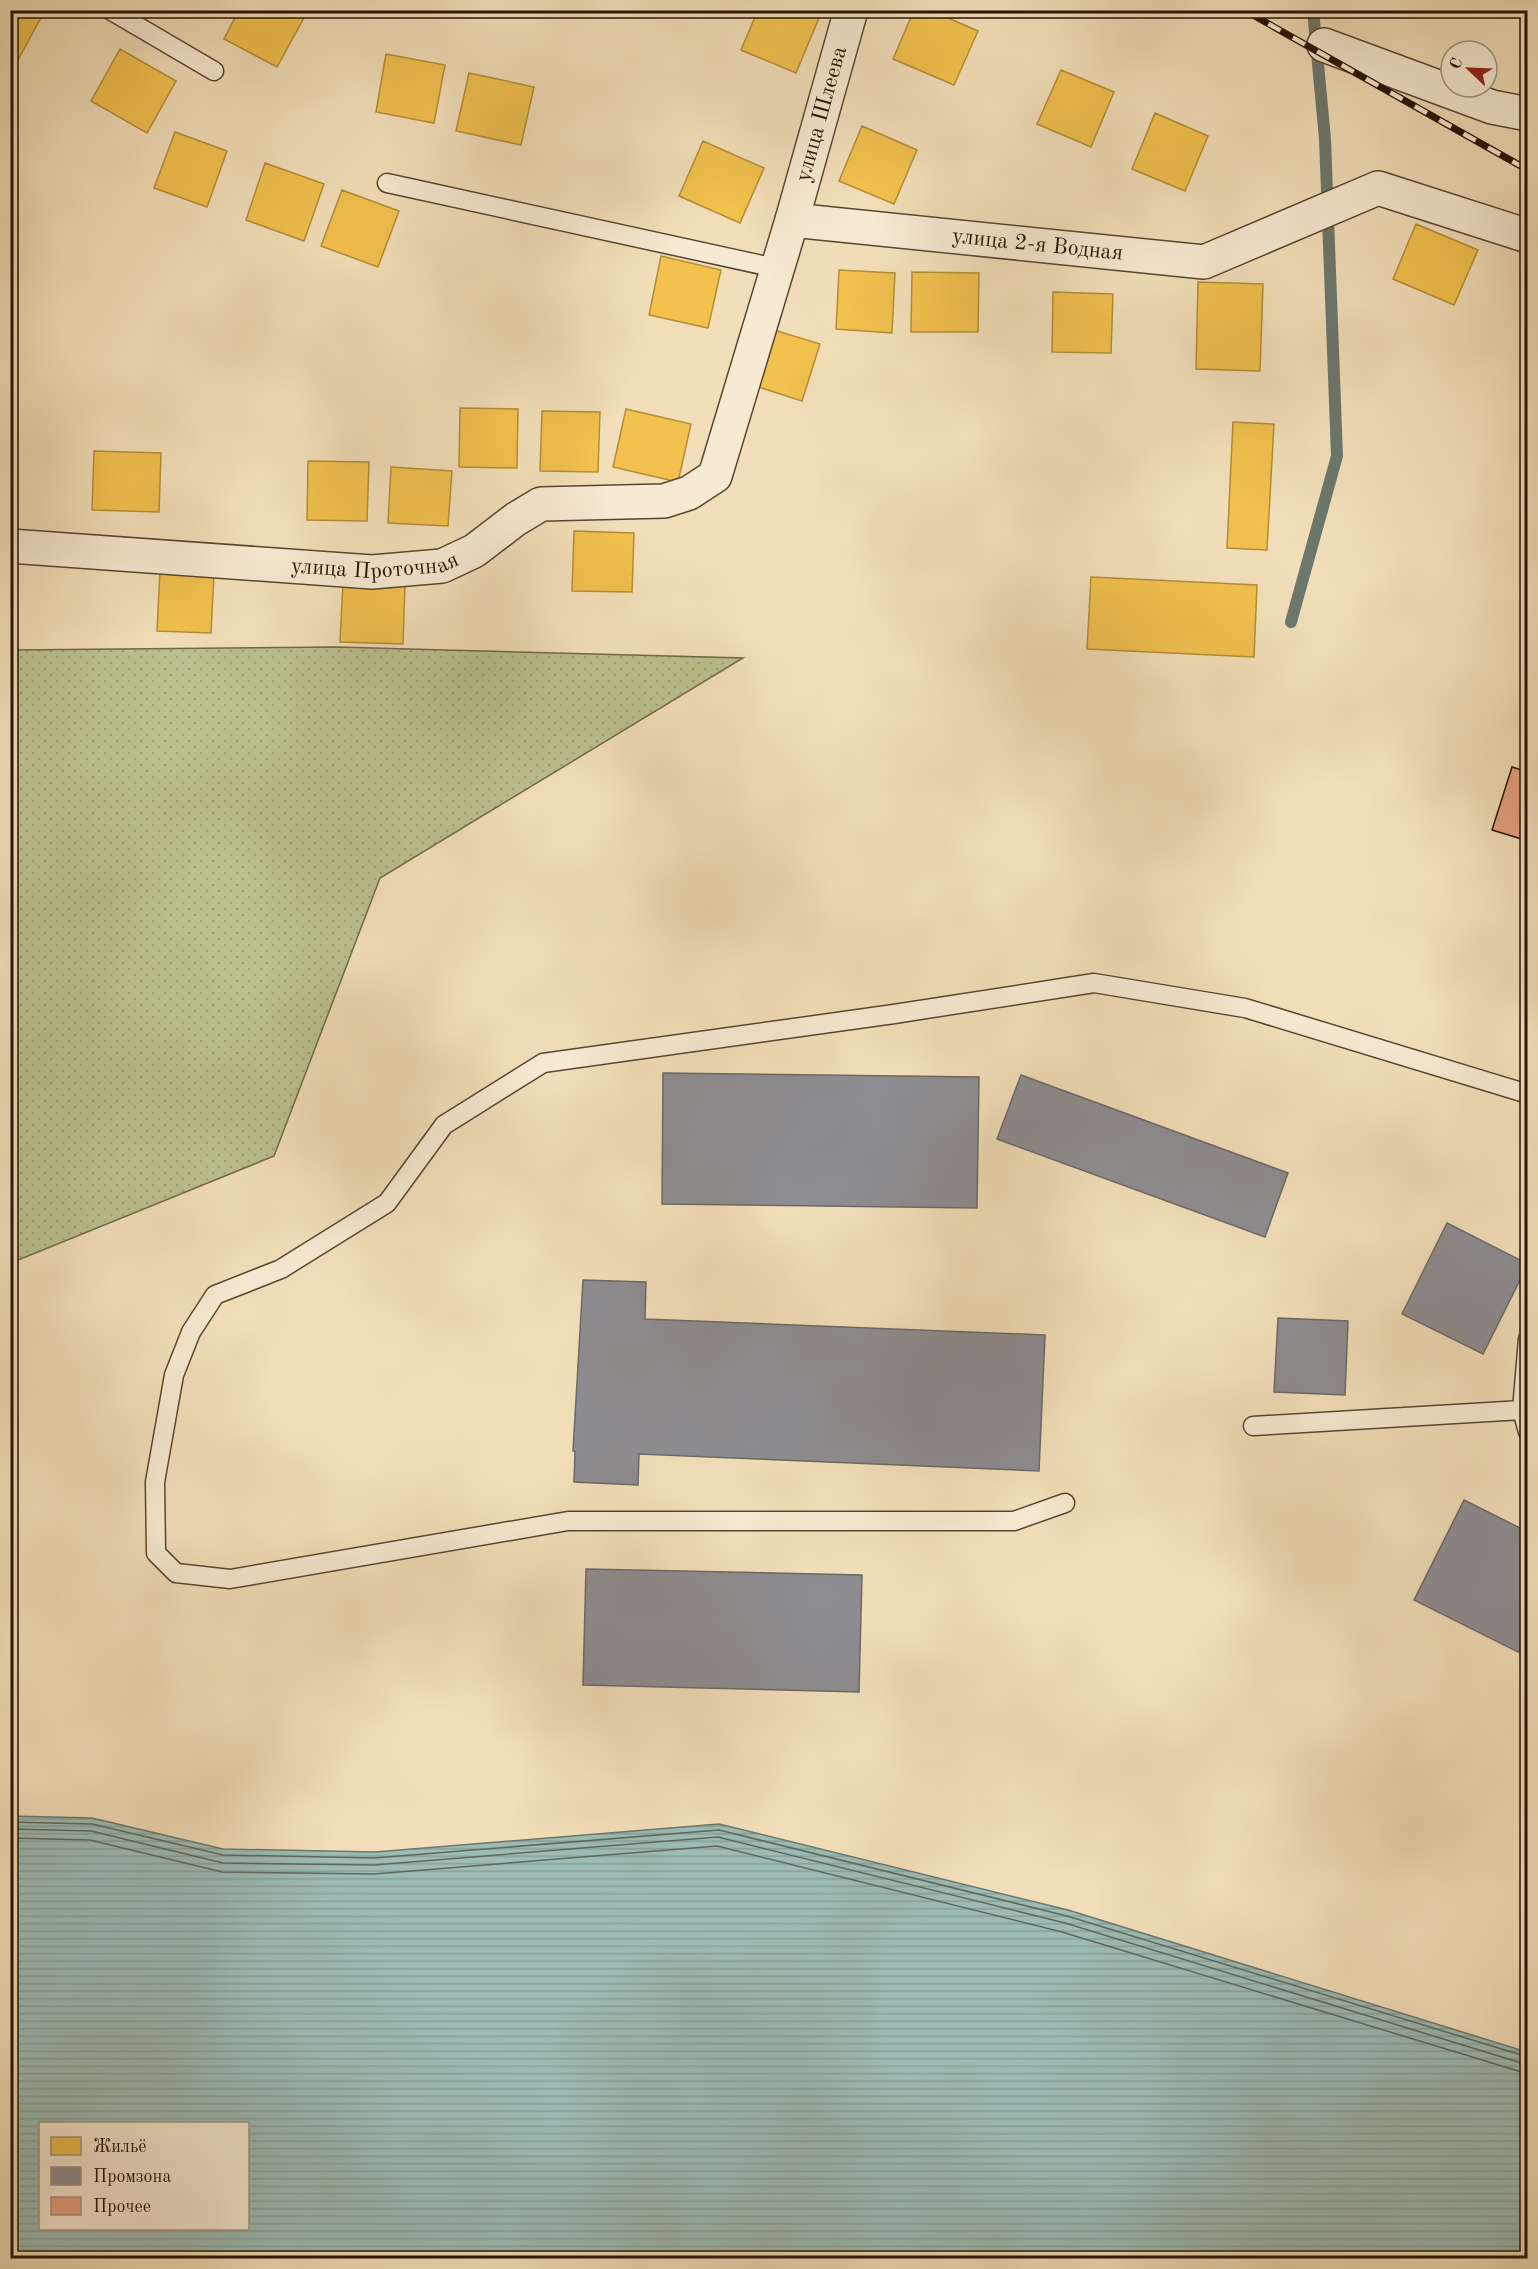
<svg xmlns="http://www.w3.org/2000/svg" width="1538" height="2269" viewBox="0 0 1538 2269" font-family="'Old Standard TT',serif">
	<defs>
		<pattern id="green-dots" width="8" height="8" patternUnits="userSpaceOnUse" patternTransform="scale(1.5)"><rect width="8" height="8" fill="#bbc18f"/><path d="M2 2h.1M6 6h.1" fill="none" stroke="#a1a57a" stroke-width="1.8" stroke-linecap="round"/></pattern>
		<pattern id="water-rules" width="6" height="5" patternUnits="userSpaceOnUse" patternTransform="scale(1.5)"><rect width="6" height="5" fill="#9cbcb5"/><path d="M0 2.5h6" fill="none" stroke="#86a19a"/></pattern>
	</defs>
	<rect width="100%" height="100%" fill="#f2dfb9"/>
	<filter id="stains"><feTurbulence type="fractalNoise" baseFrequency=".00333" numOctaves="4"/><feColorMatrix values="0 0 0 0 .2 0 0 0 0 .09 0 0 0 0 .02 0 0 0 .5 -.17"/></filter>
	<radialGradient id="worn" r=".72"><stop offset=".6" stop-color="#630" stop-opacity="0"/><stop offset="1" stop-color="#630" stop-opacity=".3"/></radialGradient>
	<path fill="url(#green-dots)" stroke="#706a48" stroke-width="1.5" d="M336 647 743 658 380 878 274 1156 11 1263V650Z"/>
	<path fill="url(#water-rules)" stroke="#6c786d" stroke-width="1.5" fill-rule="evenodd" d="M11 1816 92 1818 223 1849 375 1852 719 1824 1068 1910 1527 2052V2258H11ZM40 2124H248V2228H40Z"/>
	<path fill="#f2c14e" stroke="#b48d37" stroke-width="1.5" d="M10 10H41L44 12 18 60 10 56Z
		M239 10H299L306 14 277 67 224 39Z
		M758 10H801L819 18 796 73 741 50Z
		M914 10H930L978 31 954 85 893 59Z
		M120 49 176 81 147 133 91 101Z
		M386 54 445 65 434 123 376 112Z
		M1061 70 1114 92 1091 147 1037 124Z
		M469 73 534 87 521 145 456 131Z
		M1155 113 1208 136 1185 191 1132 169Z
		M862 126 917 150 894 204 839 181Z
		M175 132 227 151 207 207 154 188Z
		M703 141 764 168 740 223 679 196Z
		M265 163 324 184 304 241 246 220Z
		M342 190 399 211 378 267 321 246Z
		M1416 224 1478 250 1454 305 1393 279Z
		M661 256 721 270 708 328 649 315Z
		M839 270 895 273 892 333 836 329Z
		M912 272 979 273 978 332H911Z
		M1198 282 1263 284 1260 371 1196 369Z
		M1053 292 1113 294 1111 353 1052 352Z
		M764 327 820 344 802 401 746 383Z
		M460 408 518 409 517 468 459 467Z
		M626 409 691 424 678 482 613 467Z
		M542 411 600 412 598 472 540 471Z
		M1233 422 1274 424 1267 550 1227 548Z
		M10 443H14L12 503H10Z
		M94 451 161 453 159 512 92 510Z
		M308 461 369 462 367 521 307 520Z
		M391 467 452 471 448 526 388 523Z
		M574 531 634 533 632 592 572 591Z
		M160 571 214 574 211 633 157 631Z
		M1091 577 1257 585 1254 657 1087 649Z
		M343 583 405 585 403 644 340 642Z"/>
	<path fill="#8d8d92" stroke="#6e6867" stroke-width="1.5" d="M663 1073 979 1077 977 1208 662 1204Z
		M1021 1075 1288 1173 1265 1237 997 1139Z
		M1447 1223 1528 1264 1483 1354 1402 1314Z
		M583 1280 646 1282 645 1319 1045 1335 1039 1471 639 1454 638 1485 574 1482 575 1451H573Z
		M1278 1318 1348 1321 1345 1395 1274 1392Z
		M1464 1500 1528 1532V1657L1414 1600Z
		M586 1569 862 1575 859 1692 583 1685Z"/>
	<g fill="none" stroke-linecap="round" stroke-linejoin="round">
		<path stroke="#60685c" stroke-width="1.5" d="M10 1822 92 1824 223 1855 374 1858 719 1830 1067 1916 1528 2057
			M10 1829 91 1831 223 1863 374 1865 718 1837 1065 1923 1528 2065
			M10 1838 90 1840 222 1872 374 1874 717 1846 1062 1932 1528 2074"/>
		<path stroke="#6c786d" stroke-width="12" d="M1291 622 1337 456 1325 139 1313 10"/>
	</g>
	<path fill="#e6a17f" stroke="#251302" stroke-width="1.5" d="M1512 767 1528 772V841L1492 830Z"/>
	<g fill="none" stroke-linecap="round" stroke-linejoin="round">
		<defs>
			<path id="service" d="M110 10 214 71
				M387 183 776 268
				M1528 1339 1522 1410 1528 1432
				M1253 1426 1522 1410
				M1065 1503 1014 1521H568L230 1579 176 1573 156 1553 155 1482 174 1375 191 1332 215 1295 281 1269 387 1203 444 1125 543 1063 894 1014 1094 983 1245 1008 1528 1094"/>
			<g id="minor">
				<path d="M1324 45 1492 107 1528 114"/>
				<path id="s1" d="M792 220 851 10"/>
				<path id="s2" d="M10 546 372 572 442 566 474 551 516 519 541 504 664 501 689 493 715 476 792 220 1204 262 1378 188 1528 236"/>
			</g>
		</defs>
		<use href="#service" stroke="#584630" stroke-width="21"/>
		<use href="#minor" stroke="#584630" stroke-width="36"/>
		<use href="#service" stroke="#f7ead2" stroke-width="18"/>
		<use href="#minor" stroke="#f7ead2" stroke-width="33"/>
		<defs>
			<path id="rail" d="M1244 10 1528 170"/>
		</defs>
		<use href="#rail" stroke="#251302" stroke-width="7"/>
		<use href="#rail" stroke="#f7ead2" stroke-width="4.5" stroke-dasharray="14" stroke-linecap="butt"/>
	</g>
	<g text-anchor="middle" dominant-baseline="central" stroke-width="6" stroke-linejoin="round" paint-order="stroke">
		<g font-size="22" fill="#251302" stroke="#f7ead2">
			<text stroke="none"><textPath href="#s1" startOffset="110">улица Шлеева</textPath></text>
			<text stroke="none"><textPath href="#s2" startOffset="1245">улица 2-я Водная</textPath></text>
			<text stroke="none"><textPath href="#s2" startOffset="366">улица Проточная</textPath></text>
		</g>
	</g>
	<rect width="1538" height="2269" fill="none" stroke="#f2dfb9" stroke-width="36"/>
	<rect x="12" y="12" width="1514" height="2245" fill="none" stroke="#251302" stroke-width="3"/>
	<rect x="18" y="18" width="1502" height="2233" fill="none" stroke="#251302" stroke-width="1.5"/>
	<rect x="39" y="2122" width="210" height="108" fill="#f7ead2" stroke="#a3947f" stroke-width="1.5"/>
	<rect x="51" y="2137" width="30" height="18" fill="#f2c14e" stroke="#a3947f" stroke-width="1.5"/>
	<text x="93" y="2152" font-size="18" fill="#251302">Жильё</text>
	<rect x="51" y="2167" width="30" height="18" fill="#8d8d92" stroke="#a3947f" stroke-width="1.5"/>
	<text x="93" y="2182" font-size="18" fill="#251302">Промзона</text>
	<rect x="51" y="2197" width="30" height="18" fill="#e6a17f" stroke="#a3947f" stroke-width="1.5"/>
	<text x="93" y="2212" font-size="18" fill="#251302">Прочее</text>
	<g transform="translate(1469 69) rotate(293)"><circle r="28" fill="#f7ead2" stroke="#a3947f" stroke-width="1.5"/>
	<path d="M0-4.5L10 22L0 15L-10 22Z" fill="#8f2418"/>
	<text y="-9" font-size="16" font-weight="bold" text-anchor="middle" fill="#251302">С</text>
	</g>
	<rect width="100%" height="100%" filter="url(#stains)"/>
	<rect width="100%" height="100%" fill="url(#worn)"/>
</svg>
